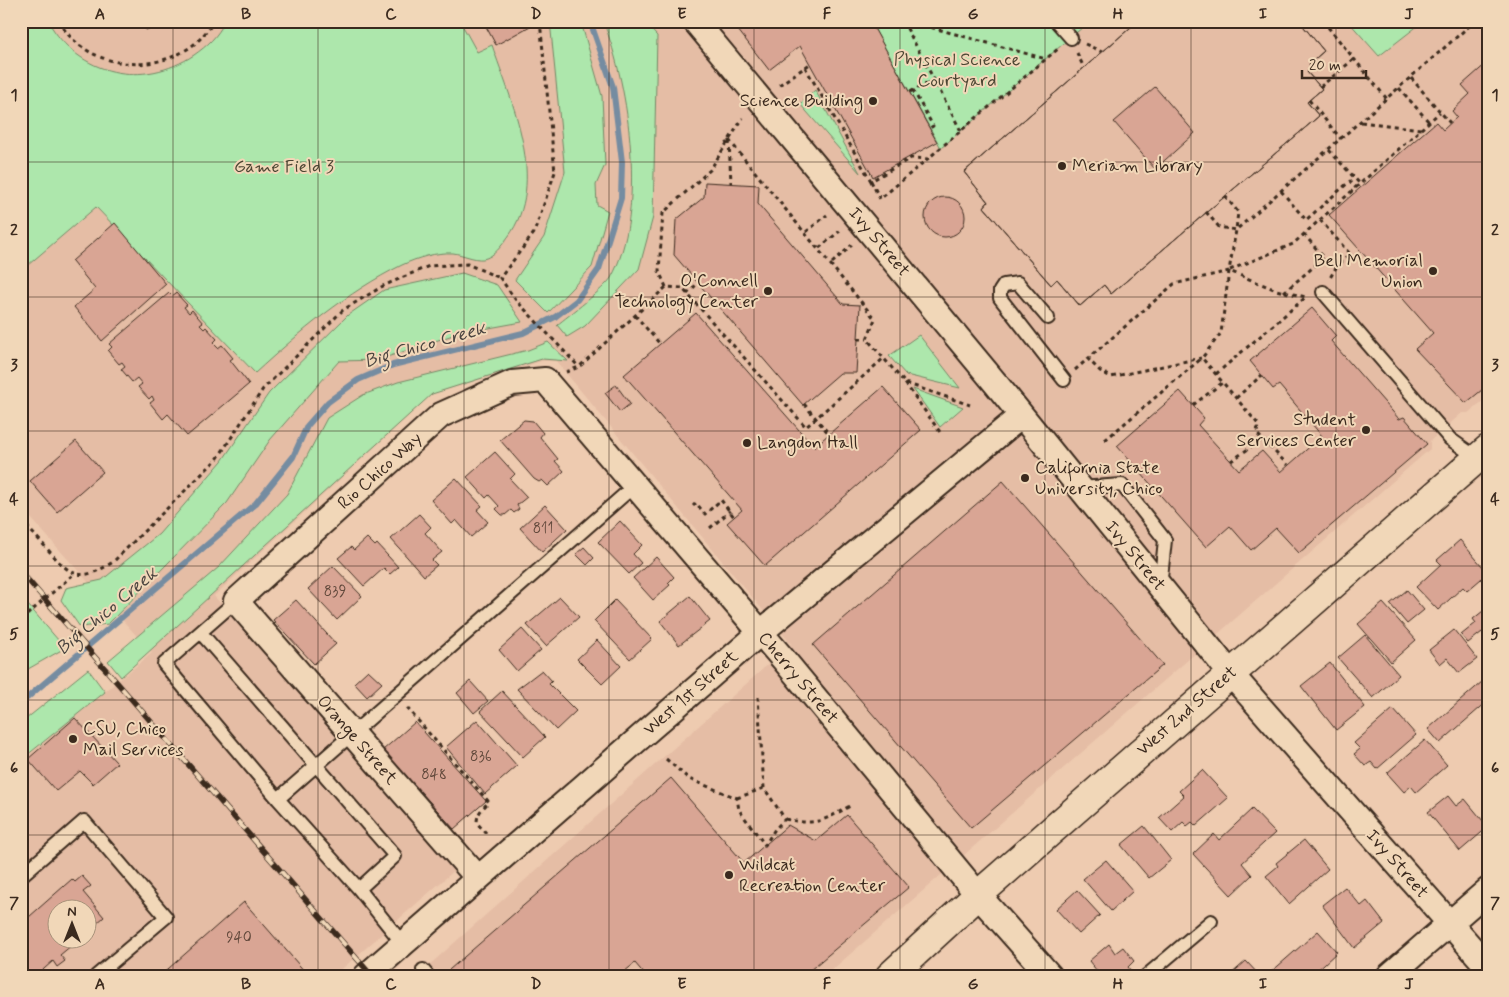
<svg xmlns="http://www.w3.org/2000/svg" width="1509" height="997" viewBox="0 0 1509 997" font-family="Mynerve,sans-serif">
	<rect width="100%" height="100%" fill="#eecbb0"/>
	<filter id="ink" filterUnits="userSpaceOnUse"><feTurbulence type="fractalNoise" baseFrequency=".02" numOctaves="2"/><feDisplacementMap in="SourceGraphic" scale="10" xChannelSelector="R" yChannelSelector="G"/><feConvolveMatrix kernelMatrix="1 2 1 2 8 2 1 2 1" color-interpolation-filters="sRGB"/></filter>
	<g filter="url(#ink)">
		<path fill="#e5bda5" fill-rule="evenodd" d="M21 21H1488V397L1468 413H1462L1430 441V449L825 976H417L791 644 556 361H542L432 394 214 596 456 869 334 976H21V761L152 653 21 507ZM58 910H88V940H58Z"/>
		<path fill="#ade7ac" stroke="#748865" d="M21 21H48C79 76 143 89 194 55 207 46 218 36 225 21H460L477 52 492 45C511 101 549 182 508 237 502 245 494 257 483 259 474 260 462 254 453 253 436 252 417 258 402 265 347 292 300 332 255 373L96 207 21 271Z
			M550 21H579L583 29 602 96 605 165 596 185 597 205 608 211 592 267 548 313 515 280 544 237 565 172Z
			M603 21H643L657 36 653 217 639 269 585 326 567 337 557 325C568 316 605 288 611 278 647 214 630 87 603 21Z
			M870 21H1090L941 148Z
			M1348 21H1424L1379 56Z
			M815 90 860 173 800 104Z
			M462 273 497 285 522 322 456 334 378 360 339 361 270 440 227 503 108 624 80 627 61 600 66 588 102 580 159 534 222 461 269 393 348 315 384 290Z
			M919 335 960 388 906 375 889 356Z
			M548 342 568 361 542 359 432 394 121 677 108 661 219 567 287 494 327 418 363 395 398 382 528 350Z
			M913 389 963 407 940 427Z
			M28 605 65 648 21 673V612Z
			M88 669 105 692 21 760V723Z"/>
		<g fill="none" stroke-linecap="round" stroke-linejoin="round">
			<path stroke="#758ca1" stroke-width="6" d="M21 703 256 503 293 457 307 426 328 402 358 380 393 365 523 333 555 317 577 300 599 269 621 198 622 162 613 87 590 21"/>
		</g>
		<path fill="#d9a594" stroke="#3b2a1e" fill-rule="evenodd" d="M141 21H155L157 25 146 30Z
			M483 21H530L532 25 496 45Z
			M731 21H870L937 142 873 177 800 46 769 70Z
			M1138 21H1299L1324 51 1309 64 1312 68 1307 72 1322 89 1307 102 1319 116 1111 294 1104 285 1080 306 1057 279 1051 285 984 207 988 202 964 172ZM1155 87 1195 133 1155 169 1114 122Z
			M1138 21H1299L1324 51 1309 64 1312 68 1307 72 1322 89 1307 102 1319 116 1111 294 1104 285 1080 306 1057 279 1051 285 984 207 988 202 964 172Z
			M1488 62V385L1466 403 1415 349 1433 333 1329 215 1436 122 1443 130 1457 117 1452 111 1470 94 1462 85Z
			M705 182 759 185 758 204 843 304 860 305 856 373H840L803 405 674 255 676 220 704 197Z
			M925 217a20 20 0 1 1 40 0a20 20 0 1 1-40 0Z
			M115 223 166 284 102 341 74 307 95 289 72 261Z
			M169 293 172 296 176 293 187 305 184 307 189 313 192 310 203 323 200 325 204 329 206 327 217 339 213 343 218 348 222 345 233 358 230 360 249 384 187 436 168 414 163 419 150 403 154 400 152 396 149 399 138 387 142 384 137 378 132 382 121 369 125 366 122 362 119 364 108 351 112 347 109 344Z
			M1312 308 1336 336 1331 341 1399 419 1404 417 1427 444 1299 553 1276 528 1251 550 1230 526 1206 547 1117 446 1180 391 1204 418 1198 425 1239 470 1262 451 1281 472 1322 436 1279 385 1273 389 1250 361Z
			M696 313 814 447 883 387 921 430 765 566 727 523 742 510 624 375Z
			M616 385 630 404 620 412 605 393Z
			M524 420 533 421 543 433 540 437 558 459 555 461 564 471 548 486 542 480 539 482 534 479 500 440Z
			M76 441 103 472 57 512 30 481Z
			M495 452 515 474 510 479 527 497 517 505 519 509 514 513 511 510 505 515H502L496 509 499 506 489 495 486 498 467 477Z
			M456 478 482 506 477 510 488 522 471 537 456 520 452 524 431 500Z
			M1003 481 1163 665 971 828 813 645Z
			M545 505 567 529 542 552 520 528Z
			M419 514 431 527 425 533 442 552 432 560 437 565 424 576 391 539Z
			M620 521 642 545 633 554 641 563 629 574 598 542Z
			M367 538 375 546 377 544 398 567 390 574 384 568 364 586 338 558 351 547 354 550Z
			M1460 540 1488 573 1467 591 1463 587 1438 610 1416 587 1441 564 1437 560Z
			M584 547 594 558 587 565 576 554Z
			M656 557 674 577 668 583 670 585 653 600 633 578Z
			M333 566 362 596 337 620 308 589Z
			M1407 590 1424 610 1407 624 1390 604Z
			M690 596 710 621 679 645 660 621Z
			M560 597 579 617 546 646 527 625Z
			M296 600 336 644 314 664 273 620Z
			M615 600 652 639 630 659 594 621Z
			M1383 603 1416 640 1391 662 1358 624Z
			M1488 607V639L1482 632 1468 643 1461 635 1476 623 1473 619Z
			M522 629 541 650 517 671 499 650Z
			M1454 630 1477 659 1459 673 1447 658 1440 664 1429 650Z
			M1365 635 1399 675 1373 698 1338 658Z
			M597 640 621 666 602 684 577 659Z
			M1330 663 1365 707 1336 730 1301 686Z
			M368 670 382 683 367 697 354 683Z
			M542 670 552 681 549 684 576 711 556 730 517 689Z
			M470 681 488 701 474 713 457 693Z
			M1483 681 1488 686V701L1440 743 1428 729Z
			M502 691 545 737 523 757 480 711Z
			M1393 709 1416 735 1377 769 1371 762 1365 766 1354 754 1360 749 1354 743Z
			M75 718 117 763 93 784 80 771 56 791 28 759Z
			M477 720 517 766 485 794 446 747Z
			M415 722 486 801 454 829 383 750Z
			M1425 740 1447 765 1416 792 1411 786 1404 792 1387 773Z
			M1202 770 1228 798 1196 826 1192 822 1187 826 1183 822 1172 832 1159 818 1184 796 1179 791Z
			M671 778 744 863 788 825 816 841 847 815 909 887 803 976H646L635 963 619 976H442Z
			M1448 796 1456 806 1465 799 1488 827 1460 851 1428 812Z
			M1252 809 1275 833 1242 863 1252 875 1231 895 1193 854 1214 834 1219 840Z
			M1144 826 1171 860 1149 878 1121 845Z
			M1304 840 1328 869 1289 904 1266 876 1278 866 1276 863Z
			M1106 860 1133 891 1111 911 1083 879Z
			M82 876 91 886 83 892 104 917 88 931V910H58V940H78L60 955 65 961 57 967 53 961 36 976H27L23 972 21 973V924L72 879 75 882Z
			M1345 887 1361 906 1367 901 1384 923 1354 948 1322 905Z
			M1077 890 1100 915 1079 934 1056 909Z
			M244 902 306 973 303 976H160Z
			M1318 931 1337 952 1311 976H1273L1270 973Z
			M1109 944 1115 953 1123 947 1134 961 1128 967 1135 976H1101L1089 961Z
			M1246 961 1260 976H1229Z"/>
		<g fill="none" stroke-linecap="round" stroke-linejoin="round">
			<defs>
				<path id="lane" d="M1056 21 1071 38
					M1323 292 1450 439 1477 458
					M1048 318 1018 283 1004 285 1000 291V298L1064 380
					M1080 488 1122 485 1165 540 1160 587
					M201 633 395 856 359 889 278 799 164 664 236 601
					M278 799 634 486
					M21 876 84 821 166 917 96 976
					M359 889 403 944
					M423 970 428 976
					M1146 976 1211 921"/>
				<path id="street" d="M695 21 997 385 1230 673 1488 967
					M478 878 236 601 441 415 512 383 545 380 784 660 978 895 1050 976
					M366 976 760 633 1021 416
					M1389 976 1488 890"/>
				<path id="secondary" d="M890 976 978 895 1488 449"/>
			</defs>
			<use href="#lane" stroke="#3b2a1e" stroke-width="16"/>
			<use href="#street" stroke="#3b2a1e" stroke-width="28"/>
			<use href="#secondary" stroke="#3b2a1e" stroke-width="31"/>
			<path stroke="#3b2a1e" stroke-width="3" stroke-dasharray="4 4" stroke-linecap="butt" d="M59 21C83 65 143 75 184 51 197 44 206 33 214 21
				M540 21 555 172 534 233 500 278 515 299 579 367
				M903 21 961 131
				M908 21 1046 59
				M1323 21 1387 99
				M871 23 873 21
				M1083 27 1090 21
				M1085 44 1102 52
				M1077 53 1084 68
				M805 67 871 181 911 158 928 159
				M1411 78 1450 123
				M779 85 810 64
				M1320 87 1354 59
				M1399 88 1429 122
				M913 90 933 126 930 128
				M910 92 934 80
				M1309 100 1341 139
				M1361 122 1421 129
				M729 140 875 319 867 339 905 383 970 405
				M729 141 731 183
				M1329 150 1360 184
				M871 181 880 199 1059 48
				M1281 191 1306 220 1350 181 1356 188
				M1206 212 1219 227 1236 230 1238 212 1225 196
				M1320 220 1350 254 1338 264 1330 278
				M806 232 827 215
				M819 248 840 231
				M832 263 852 245
				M1230 270 1293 244 1440 112
				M666 287 659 271 663 213 710 170 743 118
				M1284 292 1324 258 1304 234
				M687 294 698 283
				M635 315 660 344
				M858 339H867
				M1087 358 1100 371 1111 377 1201 358
				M1075 370 1174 284 1229 271 1236 230 1475 21
				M566 372 579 367 666 287 682 288 806 427 884 358
				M1216 374 1306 297 1276 290 1229 271 1221 333 1202 358 1258 424 1257 434 1288 465
				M905 383 940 432
				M1236 398 1262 375
				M804 404 829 434
				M1193 405 1222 383
				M1105 440 1202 358
				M1231 461 1261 440
				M693 506 696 503 705 514 721 500 734 517
				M21 520C31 531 41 542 50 552 73 579 83 581 113 562L218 458 263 389 343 310 383 286 429 266 467 264 500 278
				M710 528 730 511
				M21 620 75 573
				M407 708 489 802C482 809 477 813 477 823L486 833
				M666 759 689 779 737 798 739 810 765 845 775 829 785 819 764 788 758 697
				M737 798 764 788
				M785 819C816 826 823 821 850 806"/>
			<use href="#lane" stroke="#f1d7b8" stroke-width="12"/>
			<use href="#street" stroke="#f1d7b8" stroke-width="24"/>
			<use href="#secondary" stroke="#f1d7b8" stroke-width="28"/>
			<defs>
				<path id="rail" d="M21 572 372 976"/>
			</defs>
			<use href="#rail" stroke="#3b2a1e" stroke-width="5.5"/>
			<use href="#rail" stroke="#f1d7b8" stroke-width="4" stroke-dasharray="11" stroke-linecap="butt"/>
		</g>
	</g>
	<path fill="none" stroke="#3b2a1e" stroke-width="1" stroke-opacity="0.55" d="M173 21V976M318 21V976M464 21V976M609 21V976M754 21V976M900 21V976M1045 21V976M1191 21V976M1336 21V976M21 162H1488M21 297H1488M21 431H1488M21 566H1488M21 700H1488M21 835H1488"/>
	<g fill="#3b2a1e" stroke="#f1d7b8" stroke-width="2">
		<circle cx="873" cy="101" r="5"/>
		<circle cx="1062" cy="166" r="5"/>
		<circle cx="1433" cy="271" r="5"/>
		<circle cx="768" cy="291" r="5"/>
		<circle cx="1366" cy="430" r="5"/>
		<circle cx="747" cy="443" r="5"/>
		<circle cx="1025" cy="478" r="5"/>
		<circle cx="73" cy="739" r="5"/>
		<circle cx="729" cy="875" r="5"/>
	</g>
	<g text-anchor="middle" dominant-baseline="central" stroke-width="4" stroke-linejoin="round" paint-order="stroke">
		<g font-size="15" fill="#62493c">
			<text x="543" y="529">811</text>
			<text x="335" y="592">839</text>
			<text x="481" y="757">836</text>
			<text x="434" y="775">848</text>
			<text x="239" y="938">940</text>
		</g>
		<g font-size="18" fill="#4c4633" stroke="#f1d7b8">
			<text x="957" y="60">Physical Science<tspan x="957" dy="21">Courtyard</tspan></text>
			<text x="284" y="167">Game Field 3</text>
		</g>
		<g font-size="18" fill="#3b2a1e" stroke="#f1d7b8" text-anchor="start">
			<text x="863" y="101" text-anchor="end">Science Building</text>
			<text x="1072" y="166">Meriam Library</text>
			<text x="1423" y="261" text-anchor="end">Bell Memorial<tspan x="1423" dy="21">Union</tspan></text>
			<text x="758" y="281" text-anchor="end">O'Connell<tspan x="758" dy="21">Technology Center</tspan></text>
			<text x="1356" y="420" text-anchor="end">Student<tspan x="1356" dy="21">Services Center</tspan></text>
			<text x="757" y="443">Langdon Hall</text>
			<text x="1035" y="468">California State<tspan x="1035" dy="21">University, Chico</tspan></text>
			<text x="83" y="729">CSU, Chico<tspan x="83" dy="21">Mail Services</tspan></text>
			<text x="739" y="865">Wildcat<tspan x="739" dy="21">Recreation Center</tspan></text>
		</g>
		<g font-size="18" fill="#3b2a1e" stroke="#f1d7b8">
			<text transform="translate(879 242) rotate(50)">Ivy Street</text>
			<text transform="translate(380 471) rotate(-42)">Rio Chico Way</text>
			<text transform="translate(1135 556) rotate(51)">Ivy Street</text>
			<text transform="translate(798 678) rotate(50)">Cherry Street</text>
			<text transform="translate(691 693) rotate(-41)">West 1st Street</text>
			<text transform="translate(1187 711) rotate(-41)">West 2nd Street</text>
			<text transform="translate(357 740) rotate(49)">Orange Street</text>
			<text transform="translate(1397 864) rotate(49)">Ivy Street</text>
		</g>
		<g font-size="19" font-style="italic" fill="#4a433f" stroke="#f1d7b8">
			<text transform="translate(425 345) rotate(-16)">Big Chico Creek</text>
			<text transform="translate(107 611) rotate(-40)">Big Chico Creek</text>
		</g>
	</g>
	<rect width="1509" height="997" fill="none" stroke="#f1d7b8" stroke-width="55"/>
	<g transform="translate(72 924)"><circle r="24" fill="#f1d7b8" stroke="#a8927a"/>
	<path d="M0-4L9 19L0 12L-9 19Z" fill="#3b2a1e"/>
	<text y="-8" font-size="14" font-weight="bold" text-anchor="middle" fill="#3b2a1e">N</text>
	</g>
	<path d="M1302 70v8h64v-8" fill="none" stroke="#3b2a1e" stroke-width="2.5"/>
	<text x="1309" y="70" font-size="15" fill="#3b2a1e" stroke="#f1d7b8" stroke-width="4" paint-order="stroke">20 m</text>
	<rect x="28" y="28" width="1454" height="942" fill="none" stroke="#3b2a1e" stroke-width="2"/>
	<g font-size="16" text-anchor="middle" font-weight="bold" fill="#3b2a1e">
		<text x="100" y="19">A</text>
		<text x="246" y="19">B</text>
		<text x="391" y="19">C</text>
		<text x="536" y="19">D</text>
		<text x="682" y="19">E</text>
		<text x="827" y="19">F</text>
		<text x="973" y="19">G</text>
		<text x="1118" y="19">H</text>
		<text x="1263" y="19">I</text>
		<text x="1409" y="19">J</text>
		<text x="14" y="100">1</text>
		<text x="1495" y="100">1</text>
		<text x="14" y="235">2</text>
		<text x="1495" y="235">2</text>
		<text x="14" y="370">3</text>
		<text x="1495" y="370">3</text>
		<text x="14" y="504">4</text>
		<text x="1495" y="504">4</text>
		<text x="14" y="639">5</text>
		<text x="1495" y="639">5</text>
		<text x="14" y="773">6</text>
		<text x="1495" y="773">6</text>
		<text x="14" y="908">7</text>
		<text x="1495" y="908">7</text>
		<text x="100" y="989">A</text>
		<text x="246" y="989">B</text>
		<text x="391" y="989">C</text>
		<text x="536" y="989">D</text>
		<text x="682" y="989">E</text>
		<text x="827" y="989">F</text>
		<text x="973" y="989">G</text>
		<text x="1118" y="989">H</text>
		<text x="1263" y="989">I</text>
		<text x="1409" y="989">J</text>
	</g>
</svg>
